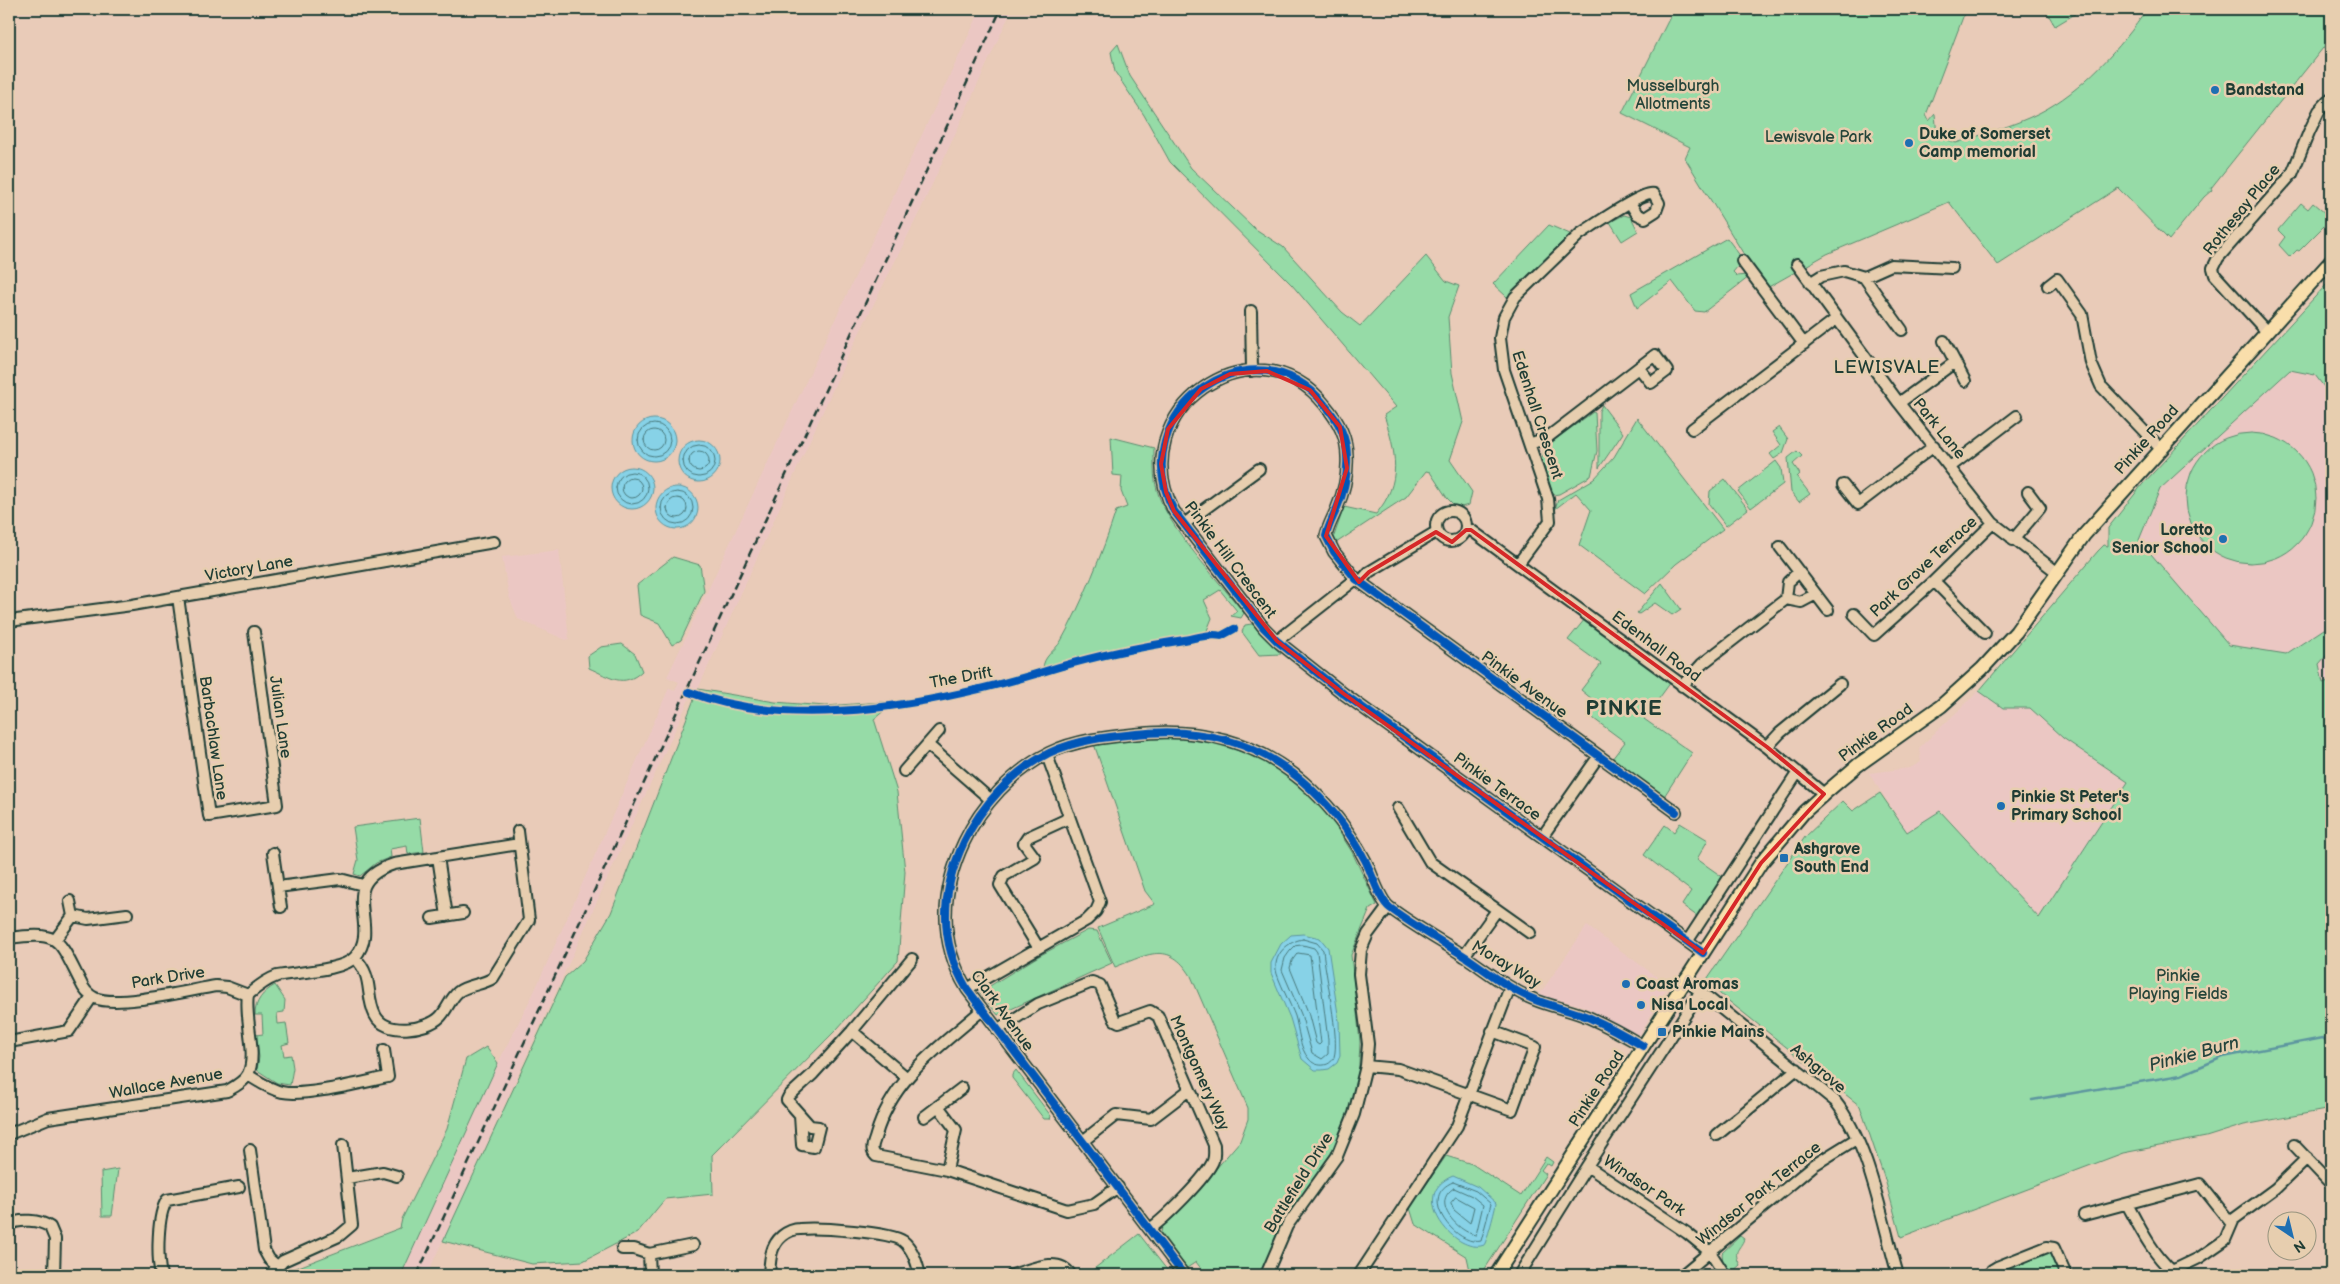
<svg xmlns="http://www.w3.org/2000/svg" width="2340" height="1284" viewBox="0 0 2340 1284" font-family="'Balsamiq Sans',sans-serif">
	<rect width="100%" height="100%" fill="#e9cbb8"/>
	<filter id="ink" filterUnits="userSpaceOnUse"><feTurbulence type="fractalNoise" baseFrequency=".02" numOctaves="2"/><feDisplacementMap in="SourceGraphic" scale="10" xChannelSelector="R" yChannelSelector="G"/><feConvolveMatrix kernelMatrix="1 2 1 2 8 2 1 2 1" color-interpolation-filters="sRGB"/></filter>
	<g filter="url(#ink)">
		<path fill="#ebc7c3" d="M981 9H1012L920 211 846 360 698 689 691 687 687 695 690 697 427 1275H401L498 1063 535 990 669 688 675 690 679 682 667 677Z
			M2331 298V779L2112 529Z
			M559 550 569 639 566 640 518 619 509 596 502 557Z
			M1979 691 2003 708H2030L2063 738 2129 782 2038 918 1941 811 1907 832 1869 773 1910 768 1921 762 1919 748Z
			M1587 926 1668 985 1639 1036 1583 1006 1539 995Z"/>
		<path fill="#96dba7" stroke="#5a8c6e" d="M1674 9H1758L1755 16 1759 9H1966L1926 115 1929 121 1935 114 1937 135 1956 143C1984 134 2013 126 2039 113 2081 92 2122 47 2147 9H2331V38L2211 188 2212 190 2204 197 2169 240 2118 188 1998 265 1949 202 1827 254 1765 289 1685 158 1690 147 1622 113Z
			M2045 9H2071L2075 14 2055 26Z
			M1118 44 1130 76 1191 168 1254 228 1283 247 1342 312 1360 326 1426 256 1446 281 1459 286 1448 317 1452 373 1463 422 1450 460 1472 492 1469 505 1457 508 1447 498 1430 472 1426 471 1406 497 1336 543 1334 536 1344 507 1376 514C1403 482 1396 452 1384 415L1396 407 1292 285 1170 162 1144 115 1115 72 1111 52Z
			M2301 203 2308 209 2313 203 2326 214 2328 213 2331 216V219L2299 251 2297 250 2290 257 2279 245 2285 237 2278 230Z
			M1624 215 1631 217 1638 231 1622 241 1610 222Z
			M1549 225 1570 234 1507 297 1493 284Z
			M1727 238 1741 257 1737 260 1738 266 1733 272 1737 276 1746 275 1749 277 1704 312 1695 311 1672 281 1637 308 1631 293Z
			M2326 285 2331 291V396L2315 375 2290 370 2160 489 2139 540 2229 645 2286 654 2324 629 2331 631V650L2319 664 2323 683 2331 680V1109L2244 1125 2206 1137 2123 1153 1901 1237 1886 1183 1860 1106 1705 982 1805 837 1843 801 1853 811 1880 793 1907 832 1940 811 2039 918 2128 782 2063 738 2030 708H2003L1979 691 2098 551 2104 545 2108 546V528L2142 485Z
			M1602 405 1623 433 1599 468V411Z
			M1593 412 1595 413 1597 451 1591 476 1559 494 1553 495 1541 461 1545 447Z
			M1637 418 1723 529 1676 564 1645 594 1579 545 1591 510 1576 493 1555 509 1558 500 1594 479 1614 457Z
			M1779 427 1788 439 1783 453 1774 459 1770 454 1781 445 1772 432Z
			M2186 498a65 65 0 1 1 130 0a65 65 0 1 1-130 0Z
			M1111 437 1154 448C1154 462 1153 476 1157 490 1166 526 1220 582 1244 613L1241 618 1231 616 1237 611 1220 590 1204 600 1212 618 1206 633 1114 649 1043 669C1043 656 1055 651 1061 641 1082 604 1103 552 1116 511L1127 507 1121 491 1122 476 1113 475Z
			M1797 451 1802 456 1793 464 1800 474 1797 477 1810 494 1799 502 1791 492 1788 458Z
			M1776 461 1781 468 1783 484 1751 508 1738 491Z
			M1725 479 1748 509 1726 526 1709 504 1710 491Z
			M673 557 700 565 704 591 681 640 672 645 659 623 640 615 637 585Z
			M1662 583 1681 609 1672 615 1655 603 1639 614 1637 613Z
			M1585 619 1671 682 1644 719 1692 753 1663 798 1612 759 1625 742 1590 716 1598 704 1581 690 1601 664 1568 640Z
			M1252 624 1281 654 1259 655 1242 632 1245 625Z
			M622 644 635 654 642 671C623 689 610 677 589 668L588 656 601 647Z
			M698 689 775 702 825 706 896 701 874 719 897 792 905 872 898 961 837 1029 712 1155 713 1194 665 1199 637 1233 583 1261 532 1264 443 1241 565 977 583 961 611 913Z
			M1173 736 1218 743 1266 761 1321 803 1352 852 1377 905 1370 909 1351 955 1360 1042 1358 1083 1353 1104 1331 1156 1281 1228 1261 1275H1206L1196 1262 1187 1268 1161 1233 1162 1227 1176 1215 1240 1141 1248 1119V1108L1191 976C1169 940 1147 955 1115 967L1098 928 1155 904 1145 891 1094 744Z
			M420 818 424 852 408 854 407 846 390 849 391 857 376 863 360 876 354 874 358 860 353 827Z
			M1680 823 1708 840 1697 859 1724 878 1698 917 1682 905 1691 891 1644 855 1665 825 1674 832Z
			M1088 930 1097 931 1112 963 998 1015 980 992 1037 957Z
			M275 985 285 1000 284 1012 277 1013 278 1024 286 1023 289 1043 282 1045 284 1056 291 1055 293 1068 290 1085 277 1083 257 1070 259 1057 256 1035 263 1034 262 1015H255C255 1001 263 992 275 985Z
			M486 1047 498 1063 401 1275H283V1273L400 1228 402 1219 447 1129 466 1059Z
			M1016 1070 1051 1116 1050 1119H1044L1012 1078V1075Z
			M1446 1156 1472 1164 1521 1196 1546 1157 1553 1162 1551 1166 1546 1163 1541 1170 1546 1174 1481 1275H1471L1467 1257 1415 1224 1410 1208Z
			M118 1169 112 1216H102L101 1172Z
			M1139 1234 1171 1275H1086Z
			M1740 1236 1744 1239C1740 1250 1732 1250 1740 1265L1731 1273 1723 1263 1722 1253Z
			M2044 1253 2050 1254 2059 1275H1998L2001 1270Z"/>
		<path fill="#87d2e7" stroke="#5d969f" d="M633 440a21 21 0 1 1 42 0a21 21 0 1 1-42 0Z
			M678 461a21 21 0 1 1 42 0a21 21 0 1 1-42 0Z
			M611 488a21 21 0 1 1 42 0a21 21 0 1 1-42 0Z
			M656 508a21 21 0 1 1 42 0a21 21 0 1 1-42 0Z
			M1303 934 1320 938 1328 948 1339 1021 1340 1056 1337 1063 1329 1069 1322 1070H1315L1302 1059 1290 1018 1271 973V963L1281 944 1291 935Z
			M1453 1176 1478 1187 1496 1203C1496 1207 1486 1244 1484 1245 1457 1256 1405 1195 1453 1176Z"/>
		<g fill="none" stroke-linecap="round" stroke-linejoin="round">
			<path stroke="#49797c" stroke-width="1" d="M638 440a16 16 0 1 1 32 0a16 16 0 1 1-32 0Z
				M644 440a10 10 0 1 1 20 0a10 10 0 1 1-20 0Z
				M683 461a16 16 0 1 1 32 0a16 16 0 1 1-32 0Z
				M689 461a10 10 0 1 1 20 0a10 10 0 1 1-20 0Z
				M616 488a16 16 0 1 1 32 0a16 16 0 1 1-32 0Z
				M622 488a10 10 0 1 1 20 0a10 10 0 1 1-20 0Z
				M661 508a16 16 0 1 1 32 0a16 16 0 1 1-32 0Z
				M667 508a10 10 0 1 1 20 0a10 10 0 1 1-20 0Z
				M1303 939 1317 943 1323 950C1325 973 1340 1039 1334 1057 1330 1068 1315 1067 1309 1059 1299 1048 1299 1029 1295 1016 1291 1005 1277 978 1276 970 1274 953 1289 941 1303 939Z
				M1303 945 1314 948 1317 952 1328 1040V1054L1322 1059 1312 1053 1301 1014 1282 970 1285 958 1290 951 1295 946Z
				M1298 953 1310 955 1321 1043 1319 1045 1316 1043 1308 1012 1290 968 1292 961Z
				M1453 1182 1476 1191 1491 1204 1481 1241C1458 1247 1415 1197 1453 1182Z
				M1454 1188 1472 1196 1483 1205 1476 1235C1460 1233 1429 1203 1454 1188Z
				M1456 1197 1474 1207 1470 1223 1454 1210 1451 1203Z"/>
			<path stroke="#5d969f" stroke-width="2.5" d="M2032 1100 2181 1075 2223 1057 2323 1038 2331 1045"/>
			<defs>
				<path id="minor" d="M1742 261 1804 344
					M1797 264 1899 403 1993 523 2058 573
					M1864 277 1902 330
					M1810 283 1821 276 1844 271 1864 277 1891 265 1952 268
					M2048 286 2057 279 2082 314 2091 363 2101 386 2161 449
					M1251 311 1252 371
					M2267 332 2215 275 2213 268 2218 258 2292 174 2309 132 2319 111 2331 98
					M1944 341 1965 381
					M1899 403 1955 362
					M1692 429 1836 319
					M1530 444 1548 437 1655 355 1667 371 1651 383 1639 368
					M1950 467 2017 416
					M1843 485 1858 504 1934 446
					M1436 526a15 15 0 1 1 30 0a15 15 0 1 1-30 0Z
					M1184 524 1259 469
					M1466 530H1471L1767 747 1824 794
					M2013 540 2040 508 2028 492
					M1780 547 1828 610
					M1518 564 1550 521 1548 499 1504 370 1500 338 1504 317 1515 297 1580 234C1591 227 1646 189 1654 194L1659 203 1656 211 1645 218 1637 214 1630 203
					M1934 581 1985 633
					M1360 582 1369 572 1436 532
					M178 597 209 816 277 805 254 632
					M1786 599 1801 602 1816 594
					M1854 614 1874 635 1932 583 1993 523
					M9 621 132 605 494 542
					M1277 641 1356 579
					M1682 686 1702 664 1786 599 1788 582 1799 572
					M928 745 991 800
					M1767 747 1780 733 1840 684
					M904 771 939 731
					M1398 808 1430 862 1530 933
					M1676 812 1356 579 1334 552 1326 536C1328 526 1333 518 1337 508 1344 492 1348 474 1347 456 1347 437 1337 419 1325 405 1255 317 1121 412 1174 511L1264 628 1277 641 1344 694 1703 953
					M1542 837 1598 757
					M273 853 278 887 340 879 363 885
					M438 857 447 916
					M278 887 281 907
					M73 916 88 919 127 914
					M432 918 463 913
					M9 938C60 931 58 938 80 981 83 988 88 995 95 998 117 1008 190 990 216 986L227 987 248 995
					M55 940 73 916 70 901
					M1687 942 1798 772
					M1038 947 1000 885 1004 876 1035 858 1024 843 1028 837 1065 820 1069 815
					M1464 956 1497 910
					M355 958C374 977 365 994 375 1015 385 1036 427 1030 440 1017 447 1010 450 999 458 992 466 985 483 985 493 978L529 920 518 831
					M1685 979 1835 1101C1870 1145 1882 1222 1898 1275
					M967 989 1087 920 1096 911 1100 902 1047 755
					M248 995C257 987 266 980 277 976 296 972 343 971 355 957 383 925 333 884 394 864L519 844
					M982 1010C939 1048 893 1077 876 1135 874 1143 869 1149 876 1156L947 1170 1067 1210 1094 1204 1118 1187
					M997 1030 1038 1004 1092 982 1100 985 1115 1020 1119 1022 1150 1011 1158 1016 1214 1145C1214 1151 1215 1156 1213 1161 1206 1178 1165 1218 1150 1229
					M852 1031 912 959
					M9 1042 69 1031 92 997
					M1366 1066 1398 1069 1512 1110 1535 1047 1492 1031
					M248 1075C258 1081 269 1089 282 1092 305 1097 363 1082 388 1077L384 1050
					M938 1106 956 1130 947 1170
					M800 1115 802 1145 814 1147 819 1127 810 1126 787 1100 789 1096 813 1074 852 1031 906 1077
					M924 1117 962 1088
					M9 1134 48 1118 227 1091C234 1087 244 1082 248 1074 258 1054 244 1018 248 995
					M1717 1135 1797 1069
					M1083 1141 1116 1115 1151 1119 1189 1090
					M2294 1145 2331 1184
					M250 1150 264 1250 269 1259 277 1266
					M1587 1166 1687 1233 1710 1252 1725 1275
					M347 1178 383 1172 397 1176
					M2127 1204C2140 1228 2152 1253 2172 1271L2199 1258 2225 1240 2234 1219 2275 1189 2307 1158
					M2084 1215 2200 1184 2231 1223
					M9 1225C19 1218 40 1220 50 1227L55 1239 54 1275
					M622 1249H634L649 1254 693 1245
					M649 1254 650 1275
					M161 1275C157 1258 157 1215 167 1200L239 1187
					M270 1275 283 1261 339 1236 352 1225 343 1145
					M769 1275C770 1261 770 1246 782 1236 787 1232 794 1229 800 1229 817 1227 891 1232 903 1241 913 1249 917 1263 920 1275
					M1012 1275C1030 1270 1058 1255 1071 1275
					M1184 1275 967 989C938 941 941 891 964 842 981 806 1013 771 1049 753 1076 740 1106 737 1136 734 1201 727 1262 742 1311 789 1333 810 1351 833 1365 860 1372 873 1379 900 1390 908 1414 926 1441 941 1466 957 1488 972 1509 989 1533 999 1552 1007 1572 1010 1590 1018 1608 1026 1626 1036 1643 1046
					M1266 1275 1287 1226 1337 1156 1354 1114 1366 1066 1368 1044 1359 974 1361 950 1368 934 1388 907
					M1359 1275 1457 1126 1510 987
					M1519 1275 1587 1166 1700 992
					M1682 1275 1814 1165 1856 1139
					M1994 1275 1992 1270 1997 1267 2047 1247 2054 1248 2066 1275"/>
				<path id="major" d="M1496 1275 1761 863 1804 812 1824 794 1858 765 1941 706 1982 669 2016 632 2084 535 2331 261"/>
			</defs>
			<use href="#minor" stroke="#1f3d34" stroke-width="14"/>
			<use href="#major" stroke="#1f3d34" stroke-width="16"/>
			<use href="#minor" stroke="#e7ceaf" stroke-width="10"/>
			<use href="#major" stroke="#f9deab" stroke-width="12"/>
			<path stroke="#1f3d34" stroke-width="2.5" stroke-dasharray="8 4" stroke-linecap="butt" d="M417 1275 1001 9"/>
			<defs>
				<path id="cycleway" d="M689 692C798 734 950 701 1059 667 1103 654 1139 647 1184 640 1196 638 1210 633 1221 636L1234 629
					M1676 812 1356 579 1334 552 1326 536C1328 526 1333 518 1337 508 1344 492 1348 474 1347 456 1347 437 1337 419 1325 405 1255 317 1121 412 1174 511L1264 628 1277 641 1344 694 1703 953
					M1184 1275 967 989C938 941 941 891 964 842 981 806 1013 771 1049 753 1076 740 1106 737 1136 734 1201 727 1262 742 1311 789 1333 810 1351 833 1365 860 1372 873 1379 900 1390 908 1414 926 1441 941 1466 957 1488 972 1509 989 1533 999 1552 1007 1572 1010 1590 1018 1608 1026 1626 1036 1643 1046"/>
			</defs>
			<use href="#cycleway" stroke="#e7ceaf" stroke-width="11"/>
			<use href="#cycleway" stroke="#0057b8" stroke-width="8"/>
		</g>
	</g>
	<path fill="none" stroke="#d62828" stroke-width="4" stroke-linejoin="round" d="M1267 371 1310 390 1340 427 1347 468 1326 536 1359 582 1369 572 1436 532 1452 542 1466 530H1471L1767 747 1824 794 1761 863 1703 953 1344 694 1277 641 1174 511 1166 492 1161 464 1168 429 1201 389 1230 374Z"/>
	<g fill="#1f6fb2" stroke="#e7ceaf" stroke-width="2">
		<circle cx="2215" cy="90" r="5"/>
		<circle cx="1909" cy="143" r="5"/>
		<circle cx="2223" cy="539" r="5"/>
		<circle cx="2001" cy="806" r="5"/>
		<rect x="1779" y="853" width="10" height="10" rx="2.5"/>
		<circle cx="1626" cy="984" r="5"/>
		<circle cx="1641" cy="1005" r="5"/>
		<rect x="1657" y="1027" width="10" height="10" rx="2.5"/>
	</g>
	<g text-anchor="middle" dominant-baseline="central" stroke-width="5" stroke-linejoin="round" paint-order="stroke">
		<g font-size="16" fill="#25453a" stroke="#e7ceaf">
			<text x="1673" y="86">Musselburgh<tspan x="1673" dy="18">Allotments</tspan></text>
			<text x="1818" y="137">Lewisvale Park</text>
			<text x="2178" y="976">Pinkie<tspan x="2178" dy="18">Playing Fields</tspan></text>
		</g>
		<g font-size="16" font-weight="bold" fill="#1f3d34" stroke="#e7ceaf" text-anchor="start">
			<text x="2225" y="90">Bandstand</text>
			<text x="1919" y="134">Duke of Somerset<tspan x="1919" dy="18">Camp memorial</tspan></text>
			<text x="2213" y="530" text-anchor="end">Loretto<tspan x="2213" dy="18">Senior School</tspan></text>
			<text x="2011" y="797">Pinkie St Peter's<tspan x="2011" dy="18">Primary School</tspan></text>
			<text x="1794" y="849">Ashgrove<tspan x="1794" dy="18">South End</tspan></text>
			<text x="1636" y="984">Coast Aromas</text>
			<text x="1651" y="1005">Nisa Local</text>
			<text x="1672" y="1032">Pinkie Mains</text>
		</g>
		<g font-size="16" fill="#1f3d34" stroke="#e7ceaf">
			<text transform="translate(2242 210) rotate(-51)">Rothesay Place</text>
			<text transform="translate(1537 415) rotate(72)">Edenhall Crescent</text>
			<text transform="translate(1939 429) rotate(51)">Park Lane</text>
			<text transform="translate(2147 440) rotate(-48)">Pinkie Road</text>
			<text transform="translate(1230 560) rotate(53)">Pinkie Hill Crescent</text>
			<text transform="translate(1924 567) rotate(-43)">Park Grove Terrace</text>
			<text transform="translate(249 569) rotate(-10)">Victory Lane</text>
			<text transform="translate(1656 647) rotate(37)">Edenhall Road</text>
			<text transform="translate(961 678) rotate(-10)">The Drift</text>
			<text transform="translate(1524 685) rotate(36)">Pinkie Avenue</text>
			<text transform="translate(280 717) rotate(82)">Julian Lane</text>
			<text transform="translate(1876 733) rotate(-36)">Pinkie Road</text>
			<text transform="translate(213 738) rotate(82)">Barbachlaw Lane</text>
			<text transform="translate(1497 787) rotate(36)">Pinkie Terrace</text>
			<text transform="translate(1506 965) rotate(31)">Moray Way</text>
			<text transform="translate(168 978) rotate(-9)">Park Drive</text>
			<text transform="translate(1002 1011) rotate(54)">Clark Avenue</text>
			<text transform="translate(1818 1069) rotate(40)">Ashgrove</text>
			<text transform="translate(1199 1073) rotate(66)">Montgomery Way</text>
			<text transform="translate(166 1084) rotate(-10)">Wallace Avenue</text>
			<text transform="translate(1597 1089) rotate(-57)">Pinkie Road</text>
			<text transform="translate(1299 1183) rotate(-58)">Battlefield Drive</text>
			<text transform="translate(1644 1186) rotate(34)">Windsor Park</text>
			<text transform="translate(1759 1194) rotate(-39)">Windsor Park Terrace</text>
		</g>
		<g font-size="18" letter-spacing="1" fill="#1f3d34" stroke="#e7ceaf">
			<text x="1887" y="367">LEWISVALE</text>
		</g>
		<g font-size="18" font-style="italic" fill="#24443d" stroke="#e7ceaf">
			<text transform="translate(2194 1054) rotate(-15)">Pinkie Burn</text>
		</g>
		<g font-size="21" font-weight="bold" letter-spacing="1" fill="#1f3d34" stroke="#e7ceaf">
			<text x="1624" y="708">PINKIE</text>
		</g>
	</g>
	<rect width="2340" height="1284" fill="none" stroke="#e7ceaf" stroke-width="30"/>
	<rect x="15" y="15" width="2310" height="1254" fill="none" stroke="#1f3d34" stroke-width="2" filter="url(#ink)"/>
	<g transform="translate(2292 1236) rotate(145)"><circle r="24" fill="#e7ceaf" stroke="#97947e"/>
	<path d="M0-4L9 19L0 12L-9 19Z" fill="#1f6fb2"/>
	<text y="-8" font-size="14" font-weight="bold" text-anchor="middle" fill="#1f3d34">N</text>
	</g>
</svg>
